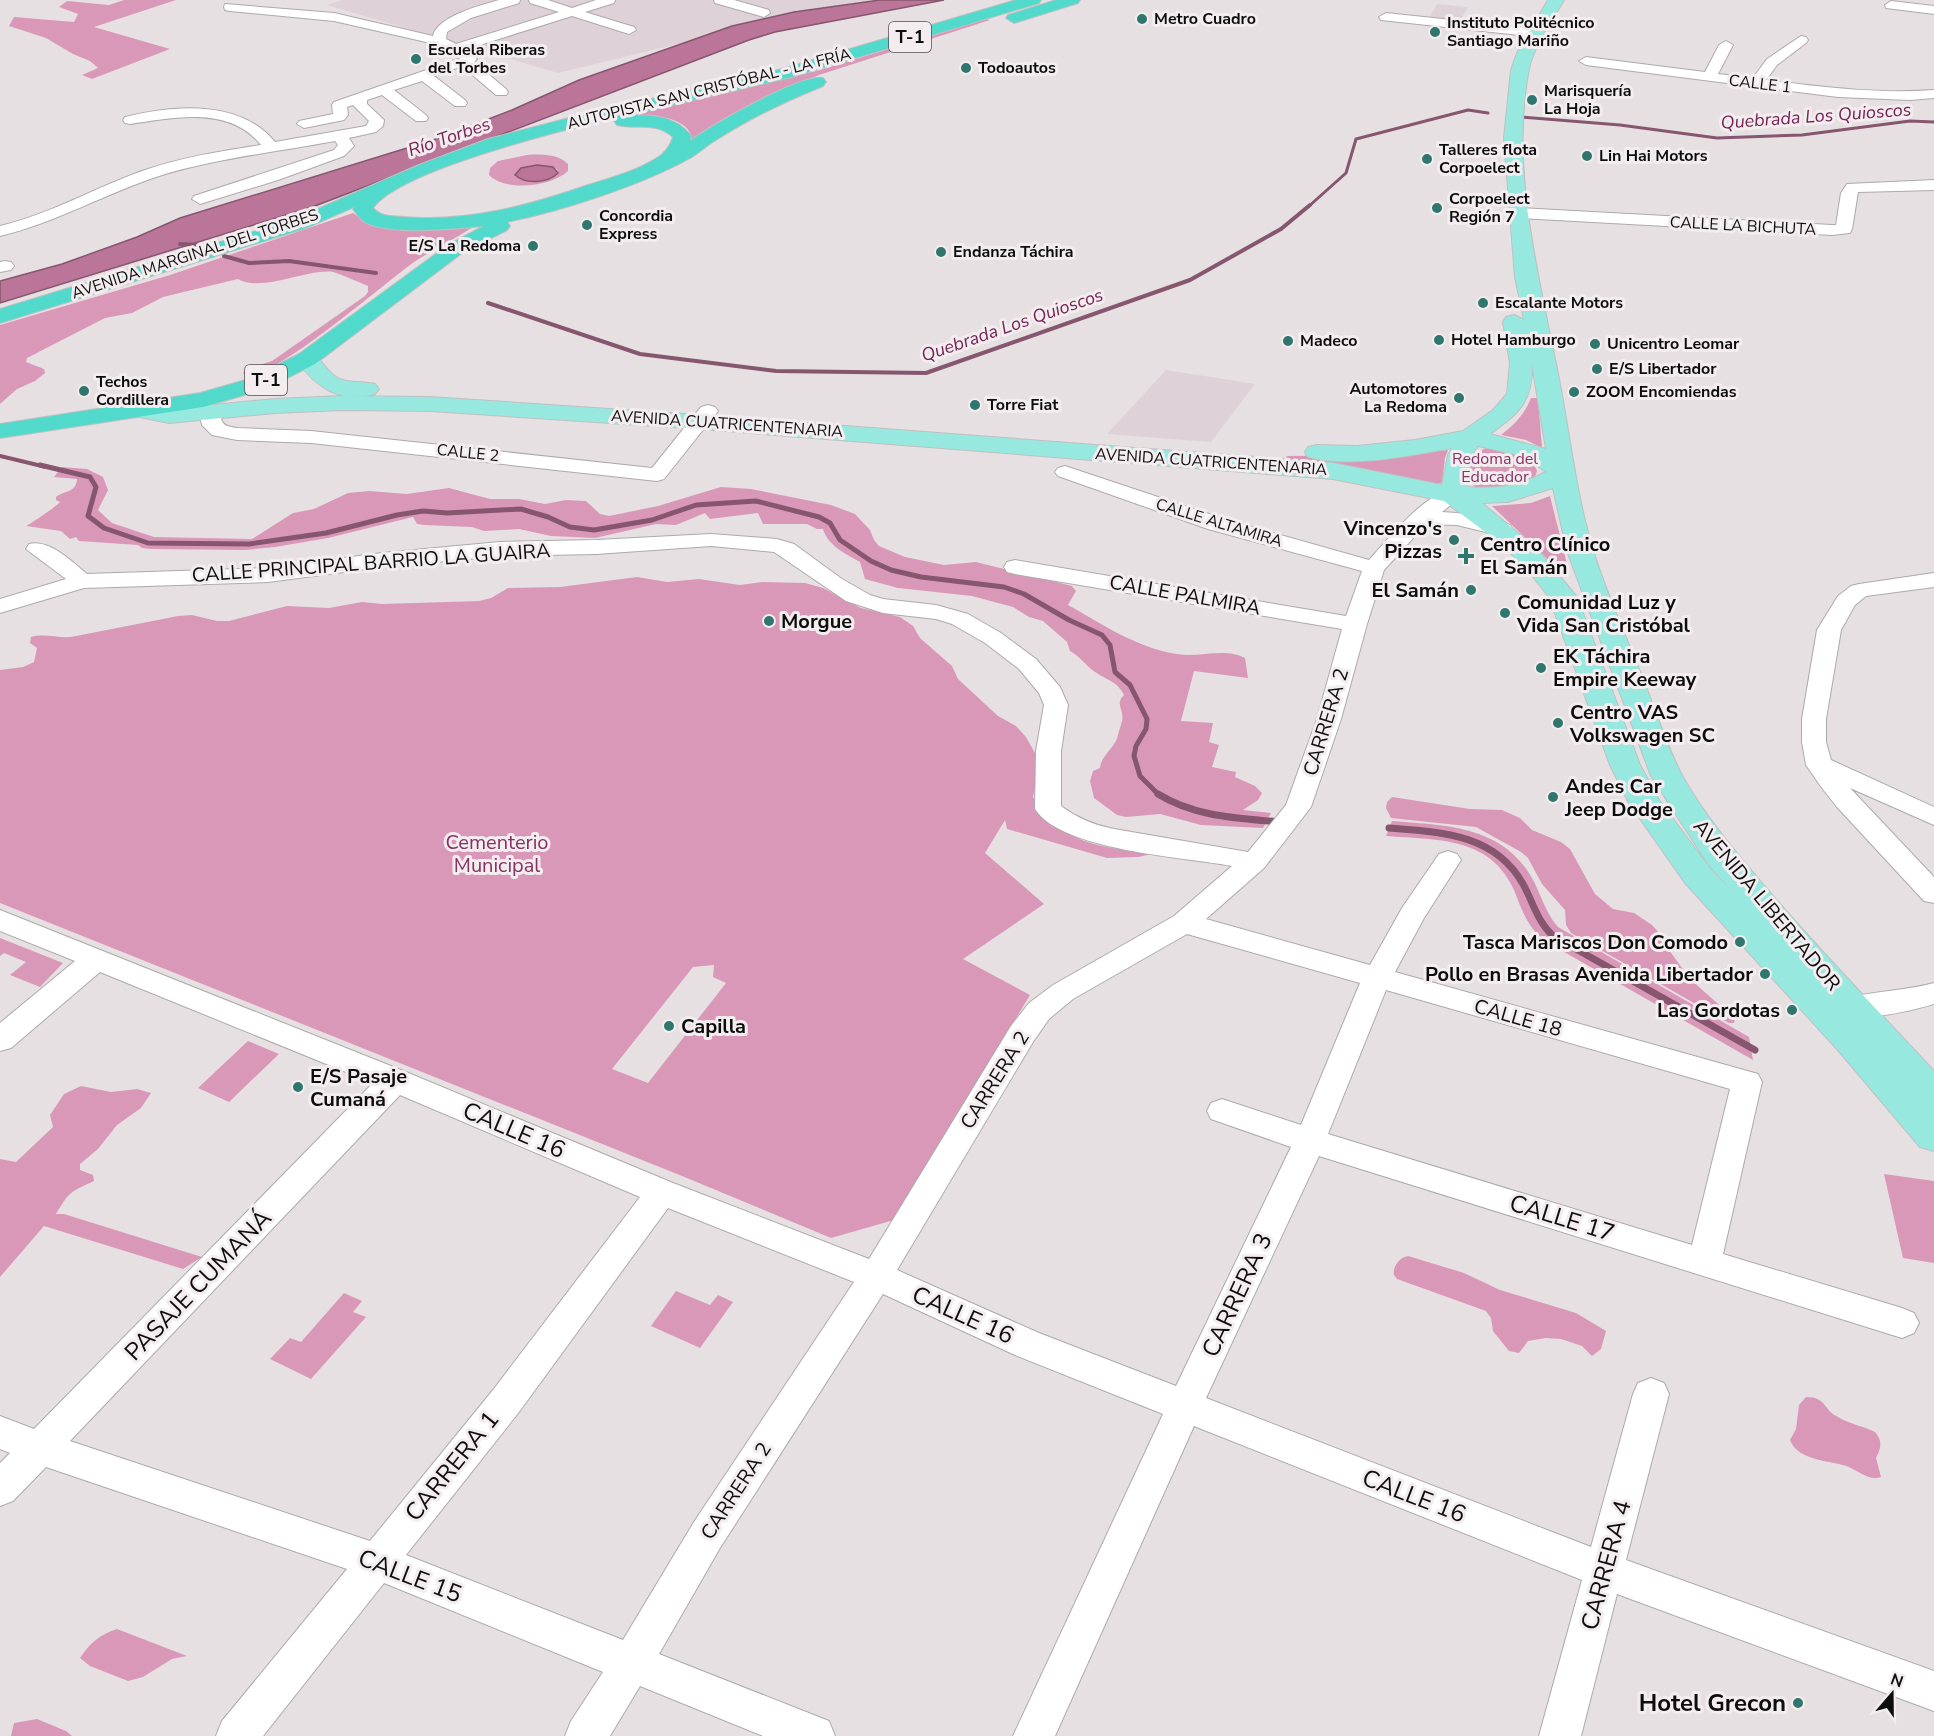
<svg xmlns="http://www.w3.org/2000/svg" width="1934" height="1736" viewBox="0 0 1934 1736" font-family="'Nunito Sans',sans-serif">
	<rect width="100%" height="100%" fill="#e6e0e3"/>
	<path fill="#ded1d7" d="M343 0H882L782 19 558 73 327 5Z
		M1437 4 1468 7 1460 21 1430 17Z
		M1166 370 1255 384 1211 442 1107 434Z"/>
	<path fill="#da98b8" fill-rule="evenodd" d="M124 0H176L94 27 170 49 92 79 82 75 98 68 90 61 73 54 46 38 9 26 14 17 74 22 78 14 59 7 67 1 109 5Z
		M986 19 990 20 819 75 772 95 691 141C694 115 642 114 624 115L820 70Z
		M527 155C541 154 558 154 568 164V171C551 187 506 192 489 175L490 168 498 161ZM537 165 557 169 558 172C547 184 527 183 515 176L522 168Z
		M353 213C389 240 432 227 473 227 455 239 436 248 417 260 385 282 278 377 246 376L243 373 246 369 272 361 365 296 368 292V286C361 283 340 274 333 272 309 268 262 293 238 279L163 297 132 313 105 318 27 358 26 362 44 369 45 373 35 381 17 389 0 404V325L170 275Z
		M1531 398H1538L1542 448 1526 440 1501 435C1515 424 1524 415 1531 398Z
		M1487 447C1506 449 1529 449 1537 471L1534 479C1519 485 1500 492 1483 489 1458 486 1471 455 1487 447Z
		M1448 450 1445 458 1442 483 1435 484 1351 466 1286 459 1287 456 1404 455Z
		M62 467 87 469 103 477 108 490 98 510 112 523 154 537 252 539 293 513 314 509 348 493 369 491 407 494 449 488 490 499H519L545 504 566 500 586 501 600 514 609 516 658 506 721 487 751 489 831 505 855 514 870 530 874 540 879 546 905 557 944 565 976 562 1072 586 1076 591 1068 605C1102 624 1137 648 1177 654 1199 658 1224 647 1245 658L1248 678 1194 671 1181 721 1213 723 1209 742 1219 745 1212 767 1236 772 1235 777 1255 786 1262 793 1258 800 1243 810 1271 813 1263 828 1201 825 1160 814 1126 817 1117 815 1094 798 1090 781 1093 771 1100 768C1101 755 1116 747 1118 735 1119 730 1121 726 1122 721 1125 710 1114 704 1124 695 1117 680 1103 679 1091 669 1083 662 1080 657 1070 651L1067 642 1043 621 1029 617 1013 607 972 596 898 588 865 579 860 562C846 554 828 546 823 529H817L807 524H763L758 513 710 519 705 513 676 525 656 524 595 538 551 536 519 529 484 531 472 527 424 525 417 524 413 517 328 538 275 547 245 550 151 549 142 548 138 545 79 541 76 537 70 539 61 531 26 526C32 523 57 506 60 502L56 500V497C65 490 76 493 77 479L54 477Z
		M1550 496 1569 572 1560 571 1492 506 1531 503Z
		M637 577 667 582 699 579 740 585 762 582 805 583 823 588 861 608 900 617 913 626 920 638 952 666 958 679 998 716 1016 726 1026 737 1036 755 1039 768 1033 797C1058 844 1107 849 1155 853L1139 857 1107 858 1007 829 1005 820 985 853 1044 904 963 959 1030 995 894 1220 831 1238 682 1176 0 903V670L23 667 34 662 37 648 30 643 31 637C44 633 57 638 71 637L178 616 192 615 217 621H229L287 606 329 608 362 602 382 604 479 601 491 598 508 588 560 587ZM714 965 713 977 726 983 648 1083 612 1069 693 967Z
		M1392 797 1470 809 1502 810 1520 818 1532 830 1561 842 1570 849 1595 894 1613 909 1634 913 1652 925 1662 936 1669 950 1690 979 1735 1019 1734 1023H1729L1571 933 1566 925 1565 910 1542 884 1528 858 1521 852 1476 827 1391 818 1386 808 1387 802Z
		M1392 821C1441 825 1496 825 1527 870 1540 888 1543 910 1558 927L1749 1037 1753 1060 1545 941C1527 927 1522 910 1514 890 1490 836 1436 840 1386 836Z
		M0 938 63 963 40 987 10 975 26 962 4 953 0 956Z
		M248 1041 279 1054 229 1102 198 1088Z
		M81 1086 111 1092 137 1089 151 1093 141 1108 117 1125 98 1149 80 1164V1170L93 1175 94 1181C71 1192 70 1190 56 1214H64L202 1257 183 1269 44 1226 0 1277V1159L16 1162 53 1127 50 1115 64 1094Z
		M1884 1174 1934 1181V1263L1903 1258Z
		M1408 1256 1464 1273 1500 1290 1576 1313 1606 1331 1601 1349 1592 1356 1582 1346 1561 1339 1546 1338 1528 1341 1519 1353 1509 1351 1493 1331 1491 1318 1486 1311 1397 1279 1394 1275C1392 1267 1400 1257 1408 1256Z
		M676 1291 710 1305 718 1295 733 1302 700 1348 651 1326Z
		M344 1293 362 1301 353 1312 366 1317 311 1379 270 1359 290 1338 301 1342Z
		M1806 1397C1827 1397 1823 1410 1838 1417 1850 1424 1863 1426 1875 1432 1883 1441 1881 1448 1876 1458L1881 1477C1869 1481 1860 1472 1849 1467 1832 1460 1798 1462 1790 1440L1796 1429 1799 1405Z
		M117 1629 187 1656 172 1659 143 1677 128 1681 90 1666 80 1658C90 1643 99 1635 117 1629Z
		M37 1719 66 1731 72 1736H11L14 1723Z"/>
	<path fill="#ba7598" stroke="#86566e" stroke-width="1.5" d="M880 0H944L775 32 749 40 315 206 0 303V281L62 264 137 237 180 218 436 139 512 110 579 80 732 26 794 12Z
		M537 165 553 167 558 173C548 183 526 185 515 175L521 168Z"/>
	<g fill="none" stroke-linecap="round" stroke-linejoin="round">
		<path stroke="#86566e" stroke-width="3" d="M1521 117 1620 125 1717 138 1802 135 1910 121 1934 122
			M1308 207 1346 173 1356 139 1468 110 1488 113"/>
		<path stroke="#86566e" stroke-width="4" d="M180 244 198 245
			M224 256 249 263 289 261 376 273
			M488 303 640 354 776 371 926 373 1190 280 1281 229 1310 205
			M0 456 46 467"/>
		<path stroke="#86566e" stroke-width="5" d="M40 465 90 477 96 487 88 516 104 528 148 543 249 544 326 533 397 515 423 511 447 513 521 509 548 517 570 527 594 530 652 520 696 505 756 501 819 517 830 523 840 540 846 544 871 561 891 570 921 577 1004 587 1024 594 1069 620 1102 635 1110 645 1115 672 1130 685 1147 719 1146 729 1136 746 1134 756 1140 776 1160 796"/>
		<path stroke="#86566e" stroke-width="7" d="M1158 794C1195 817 1238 818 1280 822
			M1389 828C1441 832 1495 834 1523 884 1533 902 1537 921 1553 936L1755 1050"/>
		<defs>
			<path id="minor" d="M499 0H520L519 3 471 18 447 32 446 39 456 44 559 12 530 3 529 0H548L572 8 596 0H615L614 3 585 12 634 27 636 30 629 34 572 16 467 49 477 59 474 62 506 89 508 92 506 95H496L462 66 434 76 465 100 467 103 465 106H455L422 81 394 90 426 115 428 118 426 121H416L382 95 367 100V104L384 120 383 126 376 132 349 138 354 146 344 156 278 180 200 204 192 199 194 196 334 150 338 145 335 141C277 152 217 158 159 176 104 194 58 222 0 236V226C51 214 96 187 145 170 183 157 222 151 261 145 229 105 173 118 130 124L125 123 123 120 125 117C174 105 240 99 275 142L366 126 369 121 353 105 347 107 348 115 344 120 304 128 297 124 299 121 333 114 332 105 334 102 461 58 435 44 334 21 230 11 225 10 224 7 225 4 334 13 433 36C437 16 482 5 499 0Z
				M714 0H734L769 10 770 13 764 17 715 3Z
				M1891 1 1934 6V14L1886 8 1885 5Z
				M1386 13 1537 29 1544 33 1537 37 1381 20 1379 17Z
				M1801 36 1806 37 1808 40 1806 43 1777 65 1766 80C1822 87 1878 94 1934 90V98L1910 100 1838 97 1586 65 1579 61 1586 57 1705 72 1719 45 1726 41 1733 45 1718 74 1753 78 1767 59Z
				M1934 180V190L1858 192 1852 229 1850 233 1832 235 1519 218 1511 213 1519 208 1832 225H1836L1841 193 1847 184Z
				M5 261 11 262 14 266 11 270 0 272V262Z
				M708 405 715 407 718 411 664 479 657 481 311 443 237 440 212 435 202 425 199 412 202 408H216C225 421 217 425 237 428L311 431 652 468 701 407Z
				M1065 466 1224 519 1369 560C1388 540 1431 483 1460 491L1463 495 1442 512 1457 513 1510 525 1513 530 1510 535 1502 536 1457 525 1426 524 1384 570 1367 624 1341 719 1311 807 1264 868 1206 919 1370 965 1402 908 1439 854 1448 851 1457 854 1461 860 1424 918 1395 972 1758 1074 1762 1082 1723 1254 1902 1308 1914 1313 1919 1323 1914 1333 1902 1338 1319 1156 1206 1398 1591 1547 1633 1394 1638 1383 1651 1378 1664 1383 1669 1394 1626 1560 1934 1671V1711L1617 1594 1581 1736H1539L1582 1580 1194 1426 1055 1736H1013L1163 1414 1015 1355 883 1294 720 1548 659 1654 829 1721 835 1736H763L640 1686 610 1736H565L571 1721 603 1672 384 1583 263 1736H216L222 1721 347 1569 46 1467 13 1501 0 1506V1463L10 1453 0 1449V1416L34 1429 373 1083 100 972 11 1048 0 1051V1023L75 961 0 931V910L406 1072 673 1183 869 1259 1011 1026 1029 1003 1053 985 1174 916 1232 866C1185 857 1062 851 1035 809L1036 751 1044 705 1039 693 1019 669 985 643 952 624 936 619 883 613 846 601 774 552 711 546 596 554 500 556 382 567 268 582 84 588 0 613V599L66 579 26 549 29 544C50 539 72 562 87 574L268 568 382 553 500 542 596 540 711 534 777 539 794 544 842 579 870 595 883 599 936 605 968 614 1001 633 1036 659 1060 687 1068 705 1061 751V806C1077 818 1094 825 1114 829L1248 852 1286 805 1317 719 1342 629 1015 574 1007 572 1004 567 1007 562 1015 560 1346 616 1362 571 1208 529 1058 476 1055 472 1058 468ZM1187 934 1360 983 1301 1125 1222 1099 1211 1103 1207 1111 1211 1119 1291 1147 1176 1386 1039 1333 897 1270 1033 1042 1049 1019 1073 999ZM1386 990 1730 1089 1692 1245 1328 1134ZM400 1095 640 1197 493 1390 370 1541 70 1441ZM668 1208 854 1282 694 1522 623 1640 406 1555 519 1412Z
				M1934 573V587L1866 596 1855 605 1841 630 1826 719V742L1831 760 1934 807V825L1850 788 1934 877V903L1924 901 1837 807 1822 788 1806 765 1802 742V719L1817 630 1838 596 1851 586 1859 584Z
				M1934 983V1004C1911 1011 1867 1021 1844 1015L1839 1007 1844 999C1873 991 1904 991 1934 983Z"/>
			<path id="major" d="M1548 0H1564C1551 22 1534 45 1529 69 1509 169 1540 281 1559 379 1570 436 1576 494 1593 550 1606 593 1626 636 1643 679 1656 712 1667 748 1684 779 1710 824 1745 863 1779 903 1829 960 1882 1015 1934 1071V1151L1920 1147 1837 1049 1685 883 1629 803 1610 765 1549 597 1530 573 1504 546 1444 501 1333 479 700 429 430 411 342 410 275 413 169 423 130 415 126 410 130 405 138 403 169 409 275 399 342 396 430 397 700 415 1333 463 1442 485 1448 455 1452 448C1407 456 1353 468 1308 457L1305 452 1308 447 1317 445 1357 446 1415 440 1463 431 1493 410 1507 394 1510 363 1503 322 1506 317 1514 315 1524 320 1515 277 1504 138 1511 70 1517 53ZM1532 364 1546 449 1490 434C1519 413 1533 402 1532 364ZM1478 446 1523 456 1546 472C1521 485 1496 490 1467 487L1472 455ZM1553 488 1567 551 1651 776 1708 864 1732 891 1709 867 1659 800 1640 765 1577 597 1536 548 1482 503 1508 502Z
				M307 352C320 355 325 370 336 377 347 384 363 381 375 384L379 389 375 394C339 403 316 388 296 359L299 354Z"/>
			<path id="highway" d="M1016 0H1041L1039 3 792 77 625 116C648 114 676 115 691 136L690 141C711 126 801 73 823 78L826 82 823 86C786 101 750 118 716 140 707 145 699 153 690 158 642 185 561 211 507 222L510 226 507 230 462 253 315 364 265 389 203 407 0 438V424L200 393 249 379 299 354 448 245 484 226C458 228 383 237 362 220 359 217 356 213 353 209L354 207 306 228 0 323V309L292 220 419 165 488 139 569 118 782 69ZM616 117 614 121 617 125C636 130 656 121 673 137 671 145 664 154 657 158 636 171 611 178 588 185 527 206 469 222 403 217 392 216 381 217 373 208 399 170 567 129 616 117Z
				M1056 0H1080L1078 3 1014 23 1006 18 1008 15Z"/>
		</defs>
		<use href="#minor" stroke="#aea9ab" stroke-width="2"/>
		<use href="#major" stroke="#c0c0c0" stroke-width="2"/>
		<use href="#highway" stroke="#c0c0c0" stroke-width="2"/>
		<use href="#minor" fill="#fff" fill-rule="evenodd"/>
		<use href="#major" fill="#97e9e0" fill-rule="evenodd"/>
		<use href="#highway" fill="#51dacb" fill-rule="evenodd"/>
	</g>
	<g fill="#2f766e" stroke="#f3edf0" stroke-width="2">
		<circle cx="1142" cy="19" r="6"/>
		<circle cx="1435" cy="32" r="6"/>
		<circle cx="416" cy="59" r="6"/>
		<circle cx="966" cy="68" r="6"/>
		<circle cx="1532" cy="100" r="6"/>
		<circle cx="1587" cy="156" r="6"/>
		<circle cx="1427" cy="159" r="6"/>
		<circle cx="1437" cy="208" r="6"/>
		<circle cx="587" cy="225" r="6"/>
		<circle cx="533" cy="246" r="6"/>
		<circle cx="941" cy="252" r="6"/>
		<circle cx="1483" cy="303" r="6"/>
		<circle cx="1439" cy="340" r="6"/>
		<circle cx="1288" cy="341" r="6"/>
		<circle cx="1595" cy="344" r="6"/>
		<circle cx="1597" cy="369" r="6"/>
		<circle cx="84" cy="391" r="6"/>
		<circle cx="1574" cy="392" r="6"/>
		<circle cx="1459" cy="398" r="6"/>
		<circle cx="975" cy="405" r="6"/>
		<circle cx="1454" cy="540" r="6"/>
		<path d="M1463 547h6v6h6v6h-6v6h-6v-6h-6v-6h6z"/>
		<circle cx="1471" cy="590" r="6"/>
		<circle cx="1505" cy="613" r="6"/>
		<circle cx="769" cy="621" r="6"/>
		<circle cx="1541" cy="668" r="6"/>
		<circle cx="1558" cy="723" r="6"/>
		<circle cx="1553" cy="797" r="6"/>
		<circle cx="1740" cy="942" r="6"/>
		<circle cx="1765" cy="974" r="6"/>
		<circle cx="1792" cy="1010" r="6"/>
		<circle cx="669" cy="1026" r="6"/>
		<circle cx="298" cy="1087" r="6"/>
		<circle cx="1798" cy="1703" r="6"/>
	</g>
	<g text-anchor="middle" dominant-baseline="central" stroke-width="6" stroke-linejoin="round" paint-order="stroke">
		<g font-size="16" font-weight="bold" fill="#0e0d0d" stroke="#f3edf0" text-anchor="start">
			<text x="1154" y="19">Metro Cuadro</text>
			<text x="1447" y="23">Instituto Politécnico<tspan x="1447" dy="18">Santiago Mariño</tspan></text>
			<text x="428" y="50">Escuela Riberas<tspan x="428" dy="18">del Torbes</tspan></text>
			<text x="978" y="68">Todoautos</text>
			<text x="1544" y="91">Marisquería<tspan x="1544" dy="18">La Hoja</tspan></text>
			<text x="1439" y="150">Talleres flota<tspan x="1439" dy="18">Corpoelect</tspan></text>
			<text x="1599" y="156">Lin Hai Motors</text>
			<text x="1449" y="199">Corpoelect<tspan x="1449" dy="18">Región 7</tspan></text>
			<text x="599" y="216">Concordia<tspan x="599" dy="18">Express</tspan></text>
			<text x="521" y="246" text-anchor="end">E/S La Redoma</text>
			<text x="953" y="252">Endanza Táchira</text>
			<text x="1495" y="303">Escalante Motors</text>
			<text x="1451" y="340">Hotel Hamburgo</text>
			<text x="1300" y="341">Madeco</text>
			<text x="1607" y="344">Unicentro Leomar</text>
			<text x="1609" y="369">E/S Libertador</text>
			<text x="96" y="382">Techos<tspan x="96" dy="18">Cordillera</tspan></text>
			<text x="1447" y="389" text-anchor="end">Automotores<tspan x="1447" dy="18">La Redoma</tspan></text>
			<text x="1586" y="392">ZOOM Encomiendas</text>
			<text x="987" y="405">Torre Fiat</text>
		</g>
		<g font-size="16" fill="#0e0d0d" stroke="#f3edf0">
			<text transform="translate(1760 84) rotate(7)">CALLE 1</text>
			<text transform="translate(709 89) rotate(-14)">AUTOPISTA SAN CRISTÓBAL - LA FRÍA</text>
			<text transform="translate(1743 226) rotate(3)">CALLE LA BICHUTA</text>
			<text transform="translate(195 254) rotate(-18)">AVENIDA MARGINAL DEL TORBES</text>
			<text transform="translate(727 424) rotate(4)">AVENIDA CUATRICENTENARIA</text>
			<text transform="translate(468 453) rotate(6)">CALLE 2</text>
			<text transform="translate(1211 462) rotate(4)">AVENIDA CUATRICENTENARIA</text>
			<text transform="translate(1219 523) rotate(17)">CALLE ALTAMIRA</text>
		</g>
		<g font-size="16" fill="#863262" stroke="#f3edf0">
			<text x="1495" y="459">Redoma del<tspan x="1495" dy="18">Educador</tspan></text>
		</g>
		<g fill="#f3edf0" stroke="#535051" stroke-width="1.5">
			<rect x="889" y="22" width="42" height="30" rx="4.5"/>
			<rect x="245" y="365" width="42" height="30" rx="4.5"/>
		</g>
		<g font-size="18" font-weight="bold" fill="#0e0d0d">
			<text x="910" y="37">T-1</text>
			<text x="266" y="380">T-1</text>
		</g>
		<g font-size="18" font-style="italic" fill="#752353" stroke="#f3edf0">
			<text transform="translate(1816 116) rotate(-4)">Quebrada Los Quioscos</text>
			<text transform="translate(449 137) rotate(-19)">Río Torbes</text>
			<text transform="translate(1012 325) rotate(-19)">Quebrada Los Quioscos</text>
		</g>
		<g font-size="20" font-weight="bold" fill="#0e0d0d" stroke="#f3edf0" text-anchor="start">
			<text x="1442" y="528" text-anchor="end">Vincenzo's<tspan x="1442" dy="23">Pizzas</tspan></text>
			<text x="1480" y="544">Centro Clínico<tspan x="1480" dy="23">El Samán</tspan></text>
			<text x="1459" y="590" text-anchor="end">El Samán</text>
			<text x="1517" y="602">Comunidad Luz y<tspan x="1517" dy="23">Vida San Cristóbal</tspan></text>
			<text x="781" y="621">Morgue</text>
			<text x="1553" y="656">EK Táchira<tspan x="1553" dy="23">Empire Keeway</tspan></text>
			<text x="1570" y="712">Centro VAS<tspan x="1570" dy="23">Volkswagen SC</tspan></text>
			<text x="1565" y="786">Andes Car<tspan x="1565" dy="23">Jeep Dodge</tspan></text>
			<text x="1728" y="942" text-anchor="end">Tasca Mariscos Don Comodo</text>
			<text x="1753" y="974" text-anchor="end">Pollo en Brasas Avenida Libertador</text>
			<text x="1780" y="1010" text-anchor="end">Las Gordotas</text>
			<text x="681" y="1026">Capilla</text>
			<text x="310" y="1076">E/S Pasaje<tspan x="310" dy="23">Cumaná</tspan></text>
		</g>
		<g font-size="20" fill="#0e0d0d" stroke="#f3edf0">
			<text transform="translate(371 563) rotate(-4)">CALLE PRINCIPAL BARRIO LA GUAIRA</text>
			<text transform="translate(1185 595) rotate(10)">CALLE PALMIRA</text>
			<text transform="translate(1326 722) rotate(-73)">CARRERA 2</text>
			<text transform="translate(1767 905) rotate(50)">AVENIDA LIBERTADOR</text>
			<text transform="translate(1518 1018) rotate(16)">CALLE 18</text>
			<text transform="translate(995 1080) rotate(-58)">CARRERA 2</text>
			<text transform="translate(736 1491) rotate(-57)">CARRERA 2</text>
		</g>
		<g font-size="20" fill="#863262" stroke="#f3edf0">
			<text x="497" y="842">Cementerio<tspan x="497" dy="23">Municipal</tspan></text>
		</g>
		<g font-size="24" fill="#0e0d0d" stroke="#f3edf0">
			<text transform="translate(514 1130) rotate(23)">CALLE 16</text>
			<text transform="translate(1562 1218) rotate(17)">CALLE 17</text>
			<text transform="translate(198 1285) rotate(-46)">PASAJE CUMANÁ</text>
			<text transform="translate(1237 1295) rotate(-65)">CARRERA 3</text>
			<text transform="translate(963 1315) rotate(24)">CALLE 16</text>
			<text transform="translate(452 1466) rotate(-51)">CARRERA 1</text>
			<text transform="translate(1414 1496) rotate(21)">CALLE 16</text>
			<text transform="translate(1606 1565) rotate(-75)">CARRERA 4</text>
			<text transform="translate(410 1576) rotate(21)">CALLE 15</text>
		</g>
		<g font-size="24" font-weight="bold" fill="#0e0d0d" stroke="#f3edf0" text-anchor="end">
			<text x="1786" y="1703">Hotel Grecon</text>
		</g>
	</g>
	<g transform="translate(1892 1694) rotate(20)" stroke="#f3edf0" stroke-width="4.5" paint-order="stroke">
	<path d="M0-4.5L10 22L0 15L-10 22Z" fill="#0e0d0d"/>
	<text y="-9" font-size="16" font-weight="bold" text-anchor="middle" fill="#0e0d0d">N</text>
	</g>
</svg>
